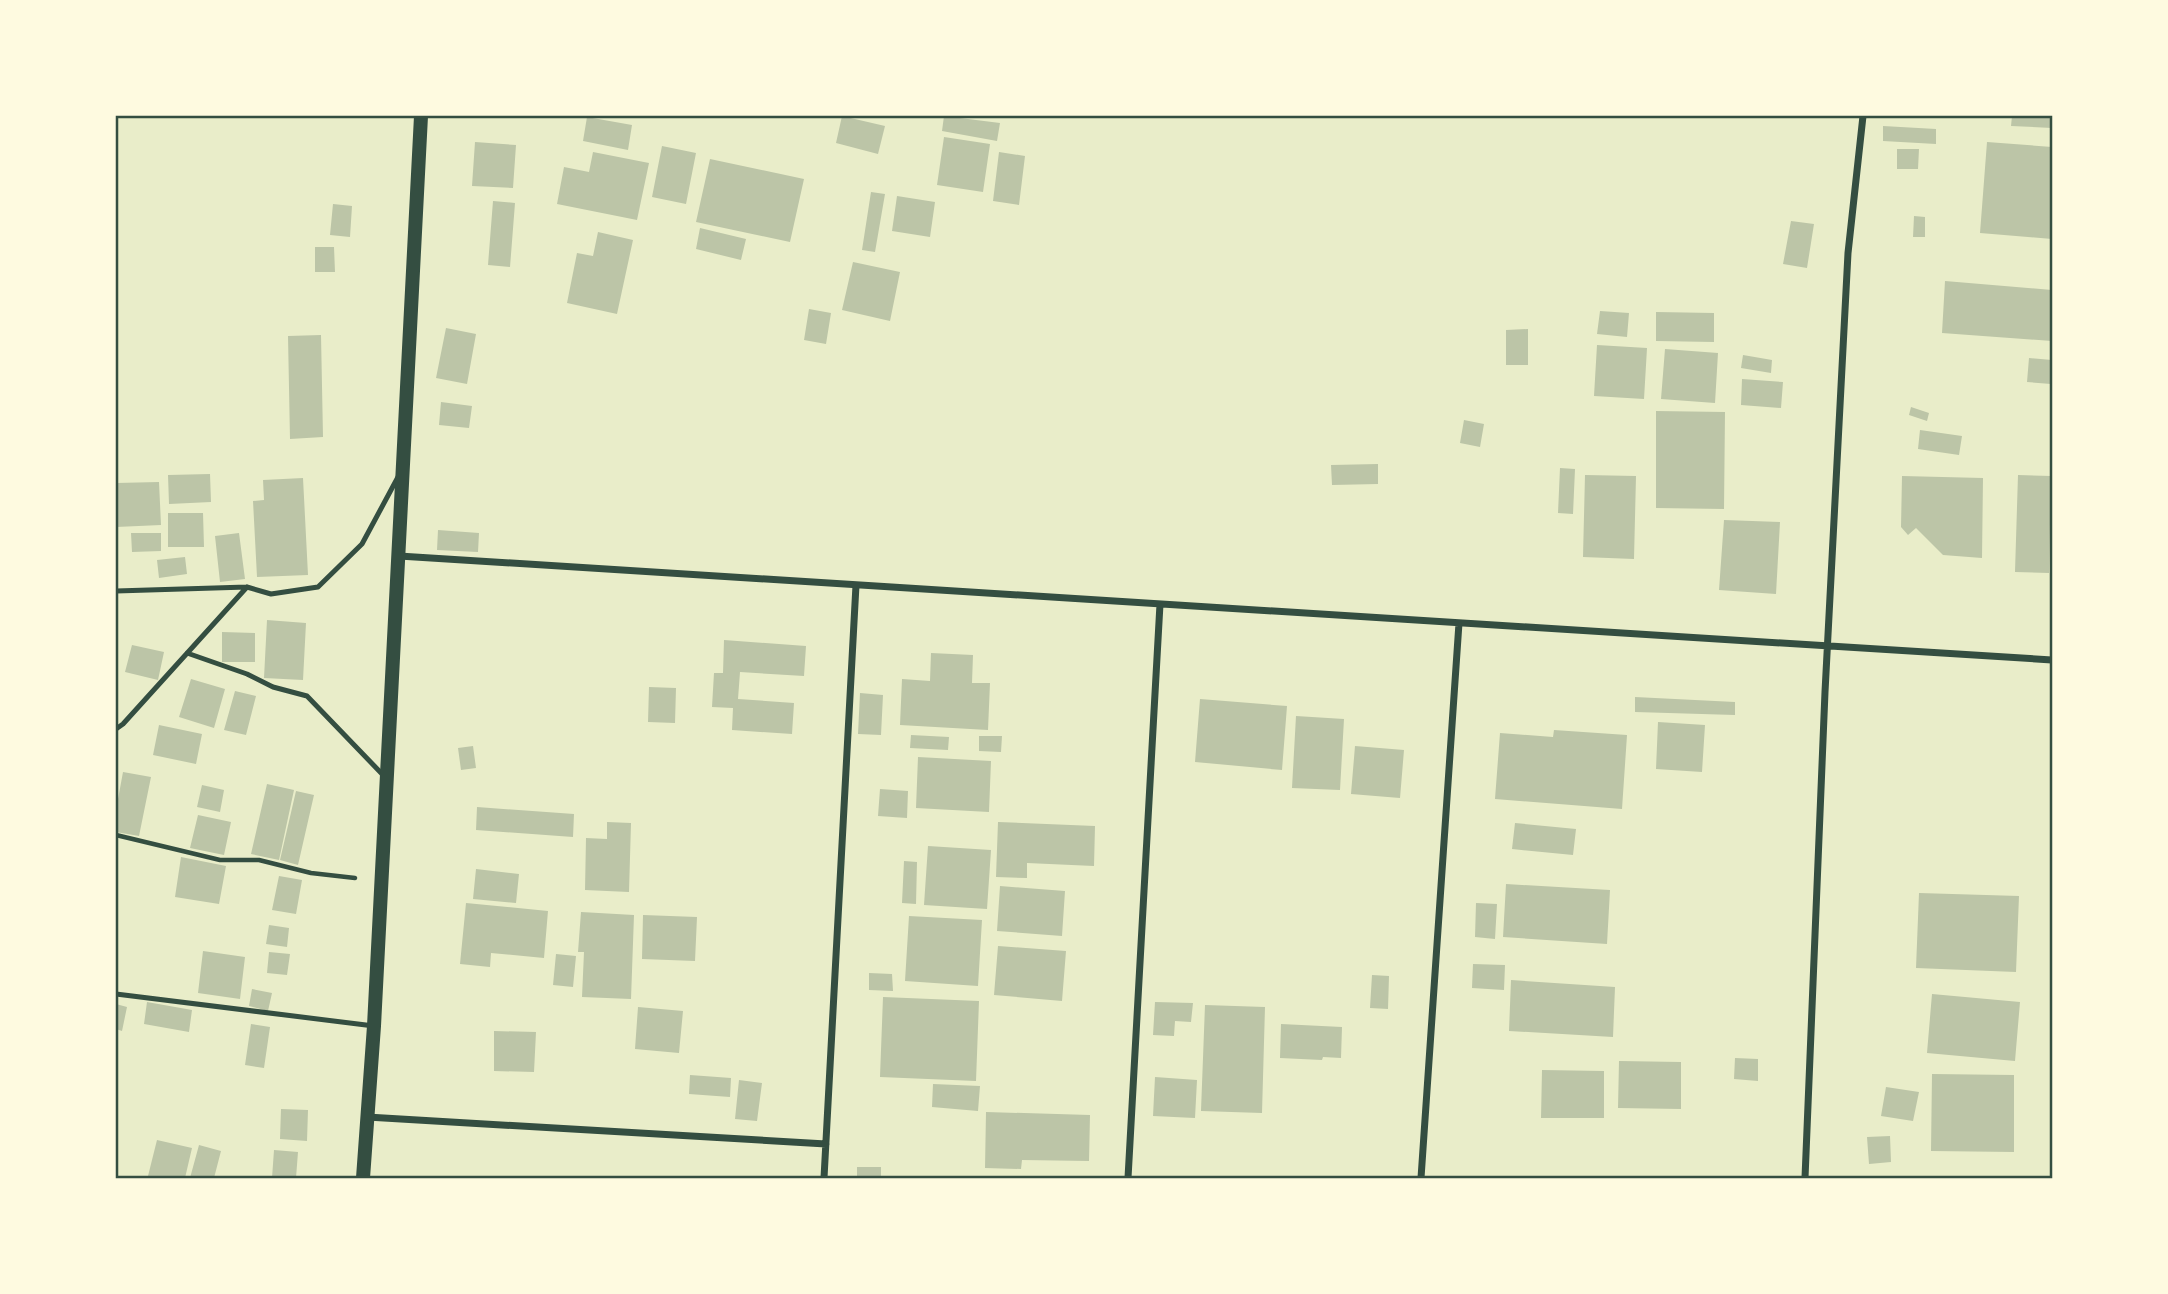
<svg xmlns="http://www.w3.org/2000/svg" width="2168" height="1294" viewBox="0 0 2168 1294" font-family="Spectral,serif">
	<rect width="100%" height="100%" fill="#e9edc9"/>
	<path fill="#bcc5a7" d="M842 116 885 126 878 154 836 143Z
		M944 116 1000 123 997 141 942 131Z
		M2012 116H2052V128L2011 126Z
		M587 117 632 125 628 150 583 141Z
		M1883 126 1936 129V144L1883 141Z
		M944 137 990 144 983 192 937 185Z
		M475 142 516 145 513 188 472 186Z
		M1987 142 2052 147V239L1980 233Z
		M662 146 696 153 686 204 652 197Z
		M1897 149H1919L1918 169H1897Z
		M593 152 649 163 637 220 557 204 564 167 589 172Z
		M999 152 1025 156 1019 205 993 201Z
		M710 159 804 179 790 242 696 222Z
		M871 192 885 194 875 252 862 250Z
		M897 196 935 202 930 237 892 231Z
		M493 201 515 203 510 267 488 265Z
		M333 204 352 206 350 237 330 235Z
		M1914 216 1925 217V237H1913Z
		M1791 221 1814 224 1807 268 1783 264Z
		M700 228 746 239 741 260 696 249Z
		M598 232 633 240 617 314 567 303 577 253 593 256Z
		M315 247H334L335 272H315Z
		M853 262 900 272 890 321 842 310Z
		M1945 281 2052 290V341L1942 333Z
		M809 309 831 313 826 344 804 340Z
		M1600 311 1629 313 1627 337 1597 334Z
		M1656 312 1714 313V342L1656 341Z
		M446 328 476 334 467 384 436 378Z
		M1528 329V365H1506V330Z
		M321 335 323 437 290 439 288 336Z
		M1597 345 1647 348 1644 399 1594 396Z
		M1665 349 1718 353 1715 403 1661 399Z
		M1743 355 1772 360 1771 373 1741 368Z
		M2029 358 2052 360 2051 384 2027 382Z
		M1742 379 1783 382 1781 408 1741 405Z
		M441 402 472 406 469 428 439 425Z
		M1911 407 1929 413 1927 421 1909 415Z
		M1656 411 1725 412 1724 509 1656 508Z
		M1464 420 1484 424 1480 447 1460 443Z
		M1920 430 1962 436 1959 455 1918 449Z
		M1378 464V484L1332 485 1331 465Z
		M1560 468 1575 469 1573 514 1558 513Z
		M210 474 211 502 169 504 168 475Z
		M1585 475 1636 476 1634 559 1583 557Z
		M2018 475 2051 476 2049 573 2015 572Z
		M1902 476 1983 478 1982 558 1943 555 1916 528 1908 535 1901 527Z
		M303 478 308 575 257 577 253 501 264 500 263 480Z
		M159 482 161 525 116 527V483Z
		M168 513H203L204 547H168Z
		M1724 520 1780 522 1776 594 1719 590Z
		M438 530 479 533 478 552 437 550Z
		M131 533H161V551L132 552Z
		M239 533 245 579 220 582 215 536Z
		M185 557 187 574 159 578 157 560Z
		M267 620 306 623 303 680 264 678Z
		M222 632 255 633V662H222Z
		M724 640 806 646 804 676 740 672 738 699 794 703 792 734 732 730 733 708 712 707 714 673H723Z
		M132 645 164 652 158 680 125 672Z
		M931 653 973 655 972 683H990L988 730 900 725 902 679 930 681Z
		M191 679 225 689 214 728 179 717Z
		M649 687 676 688 675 723 648 722Z
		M235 691 256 696 246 735 224 730Z
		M860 693 883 695 881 735 858 734Z
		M1635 697 1735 702V715L1635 712Z
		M1200 699 1287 706 1282 770 1195 762Z
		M1296 716 1344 719 1340 790 1292 788Z
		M1658 722 1705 725 1702 772 1656 769Z
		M159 725 202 734 196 764 153 755Z
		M1554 730 1627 735 1622 809 1495 799 1500 733 1553 737Z
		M911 735 949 737 948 750 910 748Z
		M979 736H1002L1001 752 979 751Z
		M473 746 476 768 461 770 458 748Z
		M1355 746 1404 750 1400 798 1351 794Z
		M918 757 991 761 989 812 916 808Z
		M123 772 151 777 139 836 116 832V810Z
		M267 784 294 790 279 860 251 854Z
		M202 785 224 790 220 812 197 807Z
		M880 789 908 791 907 818 878 816Z
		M296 791 314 795 298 865 280 860Z
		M477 807 574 814 573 837 476 830Z
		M198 815 231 822 224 855 190 848Z
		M607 822 631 823 629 892 585 890 586 838 607 839Z
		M998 822 1095 826 1094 866 1027 863V878L996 877Z
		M1515 823 1576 829 1573 855 1512 849Z
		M928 846 991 850 987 909 924 905Z
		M181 857 226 866 219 904 175 897Z
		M904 861 917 862 916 904 902 903Z
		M476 869 519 874 516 903 473 899Z
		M279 876 302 880 296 914 272 910Z
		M1506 884 1610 890 1607 944 1503 937Z
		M1000 886 1065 891 1062 936 997 931Z
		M1919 893 2019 896 2016 972 1916 968Z
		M466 903 548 911 544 958 491 953 490 967 460 964Z
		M1476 903 1497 904 1495 939 1475 937Z
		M581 912 634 915 631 999 582 997 584 952H578Z
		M643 915 697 917 695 961 642 959Z
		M909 916 982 920 978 986 905 981Z
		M269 925 289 928 287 947 266 944Z
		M998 946 1066 951 1062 1001 994 995Z
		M203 951 245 957 240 999 198 993Z
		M269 952 290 954 287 975 267 973Z
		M556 954 576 956 573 987 553 985Z
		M1473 964 1505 965 1504 990 1472 988Z
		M869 973 892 974 893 991 869 990Z
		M1372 975 1389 976 1388 1009 1370 1008Z
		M1511 980 1615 987 1613 1037 1509 1031Z
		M252 989 272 993 268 1011 249 1006Z
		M1932 994 2020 1002 2015 1061 1927 1053Z
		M883 997 979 1001 976 1081 880 1077Z
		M147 1002 192 1010 189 1032 144 1024Z
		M1155 1002 1193 1003 1191 1022 1175 1021 1174 1036 1153 1035Z
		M116 1004 127 1007 122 1031 116 1029Z
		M1205 1005 1265 1007 1262 1113 1201 1111Z
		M638 1007 683 1011 679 1053 635 1049Z
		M251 1024 270 1027 264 1068 245 1065Z
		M1281 1024 1342 1027 1341 1058 1323 1057 1322 1060 1280 1058Z
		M494 1031 536 1032 534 1072 494 1071Z
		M1735 1058 1758 1059V1081L1734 1079Z
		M1619 1061 1681 1062V1109L1618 1108Z
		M1542 1070 1604 1071V1118H1541Z
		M1932 1074 2014 1075V1152L1931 1151Z
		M690 1075 731 1078 730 1097 689 1094Z
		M1155 1077 1197 1080 1195 1118 1153 1116Z
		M739 1080 762 1083 757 1121 735 1119Z
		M933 1084 980 1086 978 1111 932 1107Z
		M1886 1087 1919 1092 1913 1121 1881 1116Z
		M281 1109 308 1110 307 1141 280 1139Z
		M986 1112 1090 1115 1089 1161 1022 1160 1021 1169 985 1168Z
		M1890 1136 1891 1162 1869 1164 1867 1137Z
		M157 1140 192 1148 185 1178H159L148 1176Z
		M199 1145 221 1151 214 1178H190Z
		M274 1150 298 1152 296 1178H272Z
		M857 1167H881V1178H857Z"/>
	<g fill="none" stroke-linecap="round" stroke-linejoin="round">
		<path stroke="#344e41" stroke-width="4.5" d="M116 835 220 860H259L311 873 355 878"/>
		<path stroke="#344e41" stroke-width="5" d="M116 591 247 587 271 594 318 587 362 544 398 477
			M187 653 247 674 273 687 307 696 384 776
			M116 729 123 724 247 587
			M116 994 374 1026"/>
		<path stroke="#344e41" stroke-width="7" d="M399 556 2052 660
			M367 1117 826 1144
			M824 1178 856 585
			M1128 1178 1160 604
			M1421 1178 1459 623
			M1805 1178 1825 692 1848 253 1863 116"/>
		<path stroke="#344e41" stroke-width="14" d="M363 1178 374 1026 421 116"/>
	</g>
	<rect width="2168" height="1294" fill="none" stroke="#fefae0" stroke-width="234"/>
	<rect x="117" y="117" width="1934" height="1060" fill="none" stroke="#344e41" stroke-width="2.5"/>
</svg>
